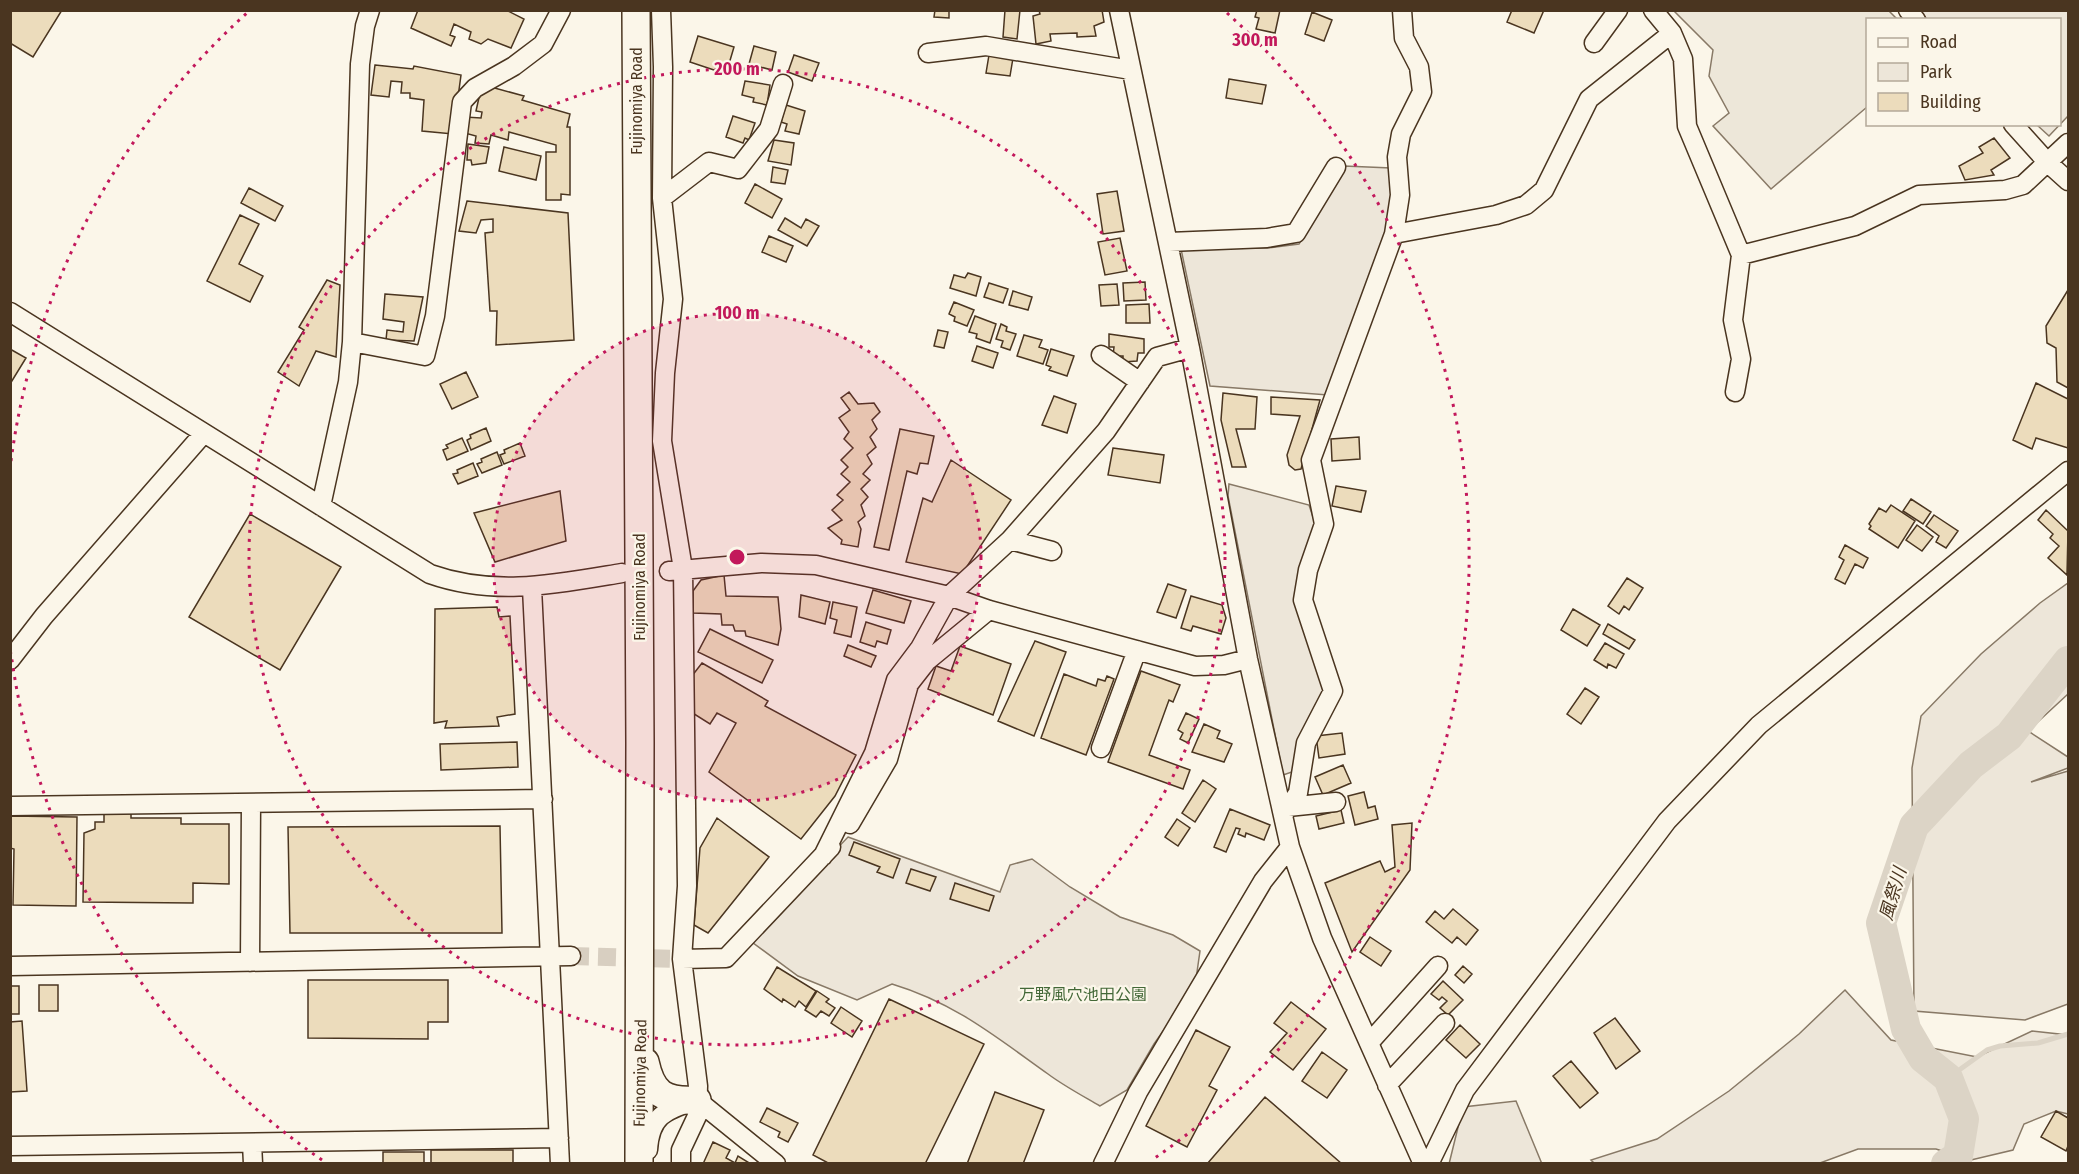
<svg xmlns="http://www.w3.org/2000/svg" width="2079" height="1174" viewBox="0 0 2079 1174" font-family="'Fira Sans Condensed','Noto Sans JP',sans-serif">
	<rect width="100%" height="100%" fill="#fbf6e9"/>
	<path fill="#ede6d9" stroke="#887966" stroke-width="1.5" d="M1918 11H2068V116L2049 136 2037 125 2060 124V20L1927 19Z
		M1344 166 1391 168 1392 198 1389 232 1328 395 1210 386 1181 249 1267 248 1299 244Z
		M1229 484 1309 505 1315 523 1295 600 1325 690 1300 739 1292 772 1283 775 1228 496Z
		M2068 583V694L2028 731 2068 757V768L2031 782 2068 771V1004L2025 1020 1914 1011 1912 768 1921 716 1981 654 2040 603Z
		M848 837 1000 892 1010 865 1032 859 1070 887 1120 917 1173 935 1200 951 1195 986 1154 1044 1127 1090 1100 1106C1083 1096 1064 1086 1048 1074 996 1037 955 1003 892 984L857 1000 798 976 749 940Z
		M1845 990 1891 1040 1977 1057 2032 1031 2068 1035V1114L2056 1111 2024 1124 2013 1150 1971 1160 1936 1149H1858L1820 1163 1595 1164 1591 1160 1657 1139 1729 1091 1799 1034Z
		M1516 1101 1542 1164H1449L1463 1107Z"/>
	<path fill="#ede7d9" stroke="#887966" stroke-width="1.5" d="M1888 10 1897 19 1868 20 1867 107 1771 189 1713 126 1729 113 1709 76 1713 50 1674 11Z"/>
	<g fill="none" stroke-linecap="round" stroke-linejoin="round">
		<path stroke="#dcd4c6" stroke-width="5" d="M1948 1078 1987 1050 2000 1046 2038 1043 2068 1034"/>
		<path stroke="#dcd4c6" stroke-width="30" d="M1946 1164 1958 1156 1964 1119 1948 1078 1923 1058 1906 1029 1881 923 1914 826 1971 765 2009 736 2068 661"/>
	</g>
	<path fill="#ecdcbc" stroke="#4a3520" stroke-width="1.5" d="M10 10H62L33 57 10 43Z
		M418 10H506L524 19 511 48 488 39 481 44 469 39 471 32 454 24 450 35 455 37 451 46 411 28Z
		M935 10H949V18L934 17Z
		M1005 10H1020L1017 39 1003 37Z
		M1039 10H1102L1104 22 1094 26 1096 36 1077 37V33L1050 34 1051 41 1036 44 1033 16 1040 14Z
		M1257 10H1280L1275 33 1256 29 1259 18 1255 17Z
		M1512 10H1544L1534 33 1507 22Z
		M1312 12 1332 20 1324 41 1305 34Z
		M698 36 734 47 726 74 690 62Z
		M754 46 776 52 772 70 749 64Z
		M794 55 819 63 812 81 788 72Z
		M989 55 1013 58 1010 76 986 73Z
		M375 65 413 69 414 66 461 75 453 134 422 131 424 100 410 98V93H401L402 82 391 81 389 97 371 95Z
		M1229 79 1266 85 1262 104 1226 98Z
		M745 81 770 85 767 105 753 102 754 98 742 95Z
		M491 87 524 96 522 100 570 114 567 127H570V195L561 194V200H546V152H556V145L509 132 508 140 491 135 489 144 475 143 476 136 461 132 465 117 481 118 482 112 476 111 480 93Z
		M786 105 805 111 799 134 785 131 787 124 781 122Z
		M733 116 755 123 749 140 745 138 743 143 726 137Z
		M1994 138 2010 158 1991 170 1994 175 1965 180 1959 166 1983 153 1979 147Z
		M774 140 794 143 791 165 768 161Z
		M468 144 489 147 486 163 472 165 471 160H467Z
		M504 147 541 156 536 180 499 171Z
		M773 167 788 170 785 184 771 182Z
		M755 184 782 199 772 218 745 203Z
		M249 188 283 206 275 221 241 203Z
		M1117 191 1124 231 1103 234 1097 194Z
		M467 201 568 213 574 340 496 345 497 311H490L485 233 493 232V219L481 220 476 233 459 231Z
		M240 215 259 224 239 264 263 276 250 302 207 281Z
		M785 218 801 228 806 219 819 226 807 246 778 230Z
		M769 236 793 246 786 262 762 252Z
		M1120 238 1127 271 1105 275 1098 242Z
		M968 273 981 277 976 296 950 288 954 275 965 278Z
		M327 280 340 285 336 357 316 351 299 386 278 372 304 330 299 327Z
		M1145 282 1146 300 1124 301 1123 283Z
		M989 283 1008 289 1003 303 984 297Z
		M1117 284 1119 305 1101 306 1099 285Z
		M2068 290V388L2057 382 2056 348 2047 343 2046 326Z
		M1013 291 1032 297 1028 310 1009 305Z
		M385 294 423 297 414 341 386 340 387 330 403 332 404 322 383 319Z
		M954 302 974 310 967 326 954 321 955 317 949 314Z
		M1149 304 1150 323H1126V305Z
		M975 316 996 324 990 343 976 338 977 334 969 332Z
		M1001 324 1007 327 1006 331 1016 334 1010 350 1001 347 1003 341 996 339Z
		M938 330 948 332 944 348 934 346Z
		M1109 334 1144 339V353H1138L1137 361 1123 362V356H1113L1114 347H1109Z
		M1024 335 1042 340 1039 347 1048 350 1043 364 1017 356Z
		M977 346 998 353 993 368 972 361Z
		M10 349 26 358 10 384Z
		M1051 349 1074 356 1067 376 1049 370 1051 367 1046 365Z
		M466 372 478 397 452 409 440 384Z
		M2036 383 2068 399V448L2036 438 2032 449 2013 440Z
		M849 392 858 404 874 403 880 412 872 420 877 429 870 437 876 447 867 455 872 464 863 474 870 480 861 489 868 497 861 505 865 516 858 522 861 529 858 547 841 544 842 540 828 528 842 520 832 510 843 500 837 495 850 482 841 474 848 467 841 460 853 448 844 439 849 432 839 418 850 410 841 398Z
		M1223 393 1257 397 1255 429H1236L1246 467H1232L1221 420Z
		M1054 396 1076 404 1067 433 1042 425Z
		M1271 397 1320 400 1301 469 1295 470 1289 465 1287 455 1300 416 1271 414Z
		M486 428 491 441 471 450 467 440 471 438 470 435Z
		M900 429 934 436 928 464 920 463 917 474 907 471 889 550 874 547Z
		M1359 437 1360 459 1332 461 1331 439Z
		M462 438 468 451 447 460 443 450 448 448 446 445Z
		M520 443 525 456 504 464 500 455 505 453 504 450Z
		M1113 448 1164 455 1160 483 1108 475Z
		M497 452 502 465 482 473 477 464 482 462 481 459Z
		M951 460 1011 500 962 574 906 562 923 498 932 502Z
		M473 463 478 476 458 484 453 474 458 473 457 470Z
		M1336 486 1366 491 1361 512 1332 506Z
		M560 491 566 541 495 562 474 513Z
		M1911 499 1931 512 1923 524 1903 511Z
		M1891 505 1915 521 1898 548 1869 529 1871 526 1869 524 1879 508 1886 512Z
		M2046 510 2068 531 2067 575 2048 558 2059 546 2050 538 2053 534 2038 520Z
		M250 514 341 567 280 670 189 617Z
		M1934 515 1958 531 1946 548 1936 542 1939 536 1926 526Z
		M1917 525 1933 537 1922 551 1906 540Z
		M1845 545 1868 558 1863 568 1855 564 1845 584 1835 579 1844 560 1839 557Z
		M724 575 726 596 778 597 781 629 778 645 746 636 745 631H735L733 625H722L721 614 693 613V591L701 580Z
		M1627 578 1643 588 1629 610 1624 606 1619 614 1608 606Z
		M1168 584 1186 590 1176 618 1157 612Z
		M873 590 911 601 904 623 866 613Z
		M801 595 830 602 825 624 799 617Z
		M1191 596 1222 605 1226 618 1221 634 1193 626 1191 631 1181 628Z
		M833 602 857 607 851 637 834 633 837 620 830 618Z
		M497 607 499 617 510 616 515 714 497 717 499 726 445 728 447 721 434 723 435 609Z
		M1573 609 1600 625 1587 646 1561 630Z
		M866 622 891 630 887 644 877 641 875 647 860 642Z
		M1608 624 1635 640 1629 649 1603 634Z
		M710 629 773 660 762 683 698 652Z
		M1035 641 1066 652 1034 736 998 721Z
		M1605 643 1624 654 1616 668 1608 664 1607 668 1594 660Z
		M848 645 876 656 871 667 844 656Z
		M960 646 1011 664 993 715 928 689 936 666 951 671Z
		M702 663 768 701 765 706 856 755 835 796 801 839 709 772 736 723 717 713 710 724 691 712 688 681Z
		M1141 671 1180 685 1173 702 1169 700 1149 755 1190 770 1183 789 1108 762Z
		M1064 674 1096 686 1098 679 1105 681 1107 676 1114 679 1086 755 1041 738Z
		M1585 688 1599 697 1581 724 1567 714Z
		M1186 713 1199 719 1188 743 1180 739 1183 733 1178 730Z
		M1204 724 1220 731 1217 738 1232 744 1224 762 1192 752Z
		M1342 733 1345 754 1319 758 1316 736Z
		M517 742 518 767 441 770 440 744Z
		M1343 765 1351 783 1323 795 1315 777Z
		M1203 780 1216 789 1195 822 1182 813Z
		M1364 792 1368 808 1375 806 1378 819 1355 825 1348 796Z
		M1230 809 1270 825 1264 840 1246 833 1245 837 1238 834 1240 829 1236 828 1226 852 1214 847Z
		M1341 810 1344 823 1319 829 1316 816Z
		M104 813H131V818H181V824H229V884L193 883V903L83 902 84 833 95 829V822H104Z
		M10 816 77 817 76 906 13 905 14 849 10 848Z
		M717 818 769 857 708 933 694 925 700 848Z
		M1177 819 1190 828 1178 846 1165 837Z
		M1412 823 1410 870 1352 952 1325 883 1380 861 1385 872 1395 867 1392 825Z
		M500 826 502 933H290L288 827Z
		M854 842 900 859 893 878 877 872 880 867 849 855Z
		M911 869 936 877 930 891 906 883Z
		M955 883 994 896 989 911 950 899Z
		M1453 909 1478 930 1466 945 1457 937 1452 943 1426 922 1435 911 1444 919Z
		M1370 937 1391 951 1381 966 1360 952Z
		M1463 966 1472 974 1464 983 1455 975Z
		M777 967 816 991 806 1007 799 1001 795 1007 783 999 782 1002 764 989Z
		M308 980H448V1022H428V1039L308 1038Z
		M1443 981 1463 1000 1448 1015 1440 1008 1447 1001 1442 997 1439 1000 1431 994Z
		M39 985H58V1011H39Z
		M10 986H19V1014H10Z
		M817 991 829 999 826 1002 835 1008 829 1016 821 1011 816 1017 805 1010Z
		M889 999 984 1044 925 1164H830L813 1155Z
		M1291 1002 1326 1029 1293 1070 1270 1052 1287 1033 1274 1023Z
		M841 1007 862 1021 852 1037 831 1023Z
		M1615 1018 1640 1051 1616 1069 1594 1033Z
		M22 1021 27 1091 10 1092V1022Z
		M1460 1025 1480 1044 1466 1058 1446 1040Z
		M1196 1030 1230 1047 1209 1086 1217 1090 1187 1147 1146 1126Z
		M1322 1052 1347 1070 1327 1098 1302 1081Z
		M1571 1061 1598 1093 1580 1108 1553 1076Z
		M995 1092 1044 1110 1023 1164H967Z
		M1265 1097 1342 1164H1207Z
		M767 1108 798 1123 788 1142 778 1137 780 1132 760 1122Z
		M2056 1111 2068 1118V1146L2066 1151 2041 1137Z
		M713 1142 730 1150 726 1158 735 1163 738 1156 751 1164H703Z
		M431 1150H513V1164H431Z
		M383 1152H424V1164H383Z"/>
	<g fill="none" stroke-linecap="round" stroke-linejoin="round">
		<path stroke="#d8cfc1" stroke-width="18" stroke-dasharray="18 9" stroke-linecap="butt" d="M571 956 682 959"/>
		<defs>
			<path id="minor" d="M661 10 663 67 662 198 673 299 665 373 662 441 683 569 687 886 682 959 698 1086 697 1116 681 1150V1164
				M1119 10 1190 348 1248 659 1290 847 1322 938 1423 1164
				M1653 10 1672 33 1683 59 1687 126 1741 255 1855 226 1919 195 2005 190 2023 185 2068 143
				M1908 10 1916 20
				M1594 43 1618 10
				M928 53 986 46 1131 70
				M2013 124 2048 163 2068 181
				M662 198 709 162 738 169 769 129 783 84
				M1394 234 1400 195 1397 157 1401 134 1422 92 1419 67 1404 38 1402 10
				M1169 242 1267 238 1296 233 1336 167
				M10 312 430 574C495 597 556 584 622 573
				M352 342 425 356 435 316 462 102 475 88 514 66 543 44 561 10
				M1101 355 1140 382
				M1735 392 1741 359 1733 320 1741 255
				M321 506 348 382 352 342 360 64 365 26 370 10
				M1010 540 1052 551
				M669 571 761 563 816 565 949 596 989 610 1195 666 1224 665 1248 659
				M532 588 560 1164
				M10 660 44 616 204 433
				M1101 748 1137 650
				M10 806 543 799
				M1288 807 1336 802
				M1283 815 1298 793 1306 743 1333 691 1303 600 1308 570 1324 524 1311 460 1394 234 1496 215 1526 205 1544 190 1589 99 1672 33
				M850 824 888 759 909 684 927 661 989 610
				M823 856 874 753 896 680 920 648 949 596 1010 540 1106 431 1157 357 1190 348
				M682 959 726 958 831 847
				M250 962 251 803
				M10 966 571 956
				M1369 1043 1438 966
				M1387 1085 1445 1023
				M252 1143 253 1164
				M10 1146 559 1138
				M648 1150C650 1114 667 1110 697 1100L776 1164
				M1103 1164 1138 1092 1263 881 1290 847
				M1429 1164 1465 1090 1667 821 1759 725 2068 471"/>
			<path id="highway" d="M636 10 640 743 639 1164
				M645 1062C652 1094 664 1102 697 1100"/>
		</defs>
		<use href="#minor" stroke="#4a3520" stroke-width="21"/>
		<use href="#highway" stroke="#4a3520" stroke-width="30"/>
		<use href="#minor" stroke="#fbf6e9" stroke-width="18"/>
		<use href="#highway" stroke="#fbf6e9" stroke-width="27"/>
	</g>
	<circle cx="737" cy="557" r="244" fill="#c2185b" fill-opacity=".12"/>
	<g fill="none" stroke="#c2185b" stroke-width="3" stroke-dasharray="3 6">
		<circle cx="737" cy="557" r="244"/>
		<circle cx="737" cy="557" r="488"/>
		<path d="M322 1160A732 732 0 0 1 11 653M11 461A732 732 0 0 1 247 13M1227 13A732 732 0 0 1 1152 1160"/>
	</g>
	<g text-anchor="middle" dominant-baseline="central" stroke-width="4.5" stroke-linejoin="round" paint-order="stroke">
		<g font-size="16" fill="#4a3520" stroke="#fbf6e9">
			<text transform="translate(636 101) rotate(-90)">Fujinomiya Road</text>
			<text transform="translate(639 587) rotate(-90)">Fujinomiya Road</text>
			<text transform="translate(640 1073) rotate(-89)">Fujinomiya Road</text>
		</g>
		<g font-size="16" fill="#436837" stroke="#fbf6e9">
			<text x="1083" y="994">万野風穴池田公園</text>
		</g>
		<g font-size="18" font-style="italic" fill="#4a3520" stroke="#fbf6e9">
			<text transform="translate(1893 894) rotate(-74)">風祭川</text>
		</g>
	</g>
	<circle cx="737" cy="557" r="9" fill="#c2185b" stroke="#fbf6e9" stroke-width="3"/>
	<g font-size="18" text-anchor="middle" font-weight="bold" fill="#c2185b" stroke="#fbf6e9" stroke-width="4.5" stroke-linejoin="round" paint-order="stroke">
		<text x="1255" y="46">300 m</text>
		<text x="737" y="75">200 m</text>
		<text x="737" y="319">100 m</text>
	</g>
	<rect width="2079" height="1174" fill="none" stroke="#4a3520" stroke-width="24"/>
	<rect x="1866" y="18" width="195" height="108" fill="#fbf6e9" stroke="#b4a999" stroke-width="1.5"/>
	<rect x="1878" y="38" width="30" height="9" fill="#fbf6e9" stroke="#b4a999" stroke-width="1.5"/>
	<text x="1920" y="48" font-size="18" fill="#4a3520">Road</text>
	<rect x="1878" y="63" width="30" height="18" fill="#ede6d9" stroke="#b4a999" stroke-width="1.5"/>
	<text x="1920" y="78" font-size="18" fill="#4a3520">Park</text>
	<rect x="1878" y="93" width="30" height="18" fill="#ecdcbc" stroke="#b4a999" stroke-width="1.5"/>
	<text x="1920" y="108" font-size="18" fill="#4a3520">Building</text>
</svg>
